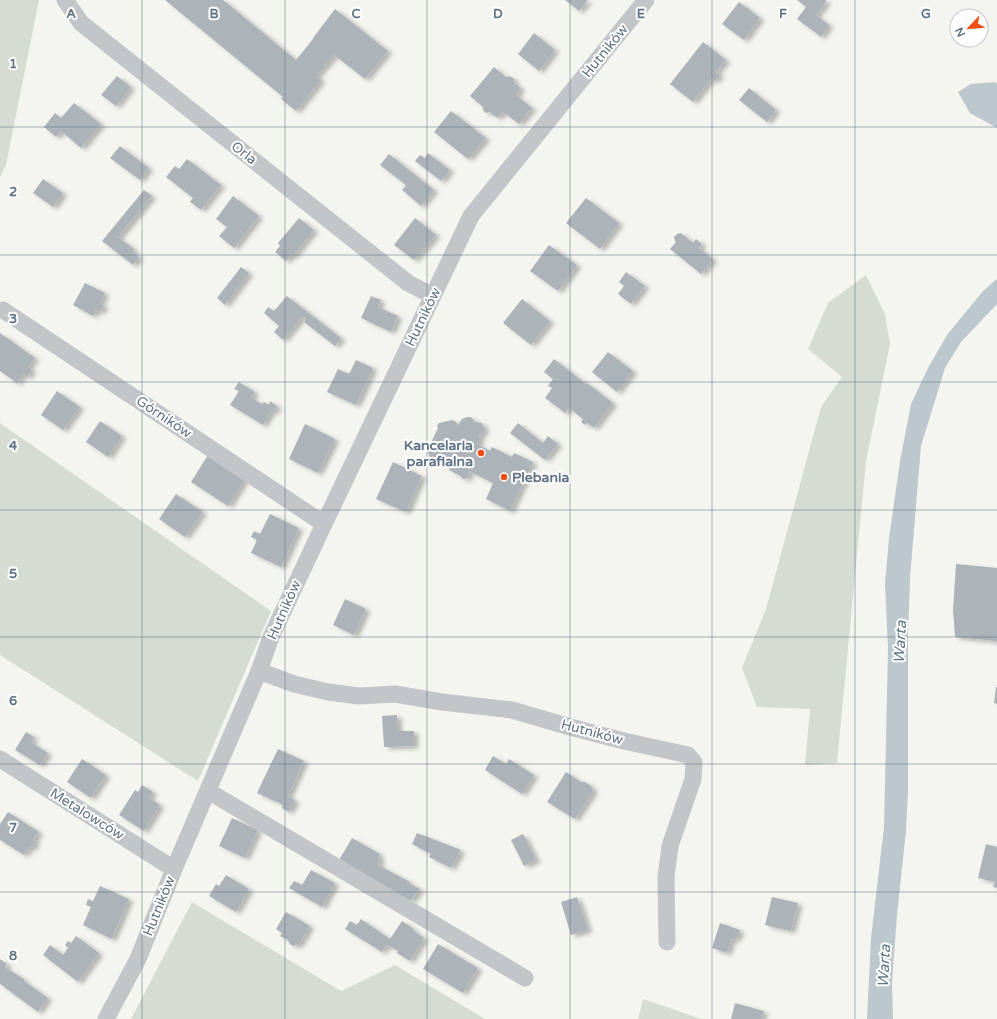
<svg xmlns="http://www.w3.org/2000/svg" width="997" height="1019" viewBox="0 0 997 1019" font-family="'Varela Round',sans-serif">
	<defs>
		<filter id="shadow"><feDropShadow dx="4.5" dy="2.5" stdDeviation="2" flood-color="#0004"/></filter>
	</defs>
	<rect width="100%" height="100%" fill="#f5f5f0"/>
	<path fill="#d5dcd1" d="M0 0H39L6 165 0 177Z
		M866 275 885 314 890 344 866 461 837 763 805 765 810 709 757 707 742 668 766 609 821 407 842 377 808 349 828 303Z
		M0 423 271 611 198 781 0 655Z
		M192 902 341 991 395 965 485 1019H131Z
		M643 999 701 1019H638Z"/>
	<path fill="#bcc8cd" d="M995 82 997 84V128L970 113 958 92 971 84Z
		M997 279V304L961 342 945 368 921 446 910 578 908 635V791L906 831 897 915 892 982 893 1019H867L871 938 884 827 888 649 885 583 889 538 900 461 911 404 928 368 947 335 983 291Z"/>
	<path fill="#acb3b9" filter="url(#shadow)" d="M165 0H223L296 60 313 39V38L335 9 388 51 365 79 334 55 316 76 321 80 296 111 281 99 283 97Z
		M565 0H588L579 11Z
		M797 0H825L827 1 816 15 829 25 821 37 797 19 806 7Z
		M739 2 760 18 744 40 722 24Z
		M534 33 555 50 539 71 518 54Z
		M703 42 726 60 716 72 720 75 715 81 712 78 693 102 670 84Z
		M494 67 506 77 510 76 514 79V83L521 88 516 95 532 108 519 124 503 112 497 118 490 112 486 113 483 110V107L470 96Z
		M117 76 131 87 116 106 101 95Z
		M749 88 776 110 767 122 739 100Z
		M74 103 101 124 81 148 61 131 56 137 44 127 55 113 61 118Z
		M451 111 486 138 468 159 434 132Z
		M120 146 149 168 140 180 110 158Z
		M428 153 450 170 441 181 415 161 420 155 425 158Z
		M389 154 434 190 421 206 402 190 406 185 380 165Z
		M187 159 221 185 201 210 190 202 193 198 166 177 175 166 179 169Z
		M43 179 63 193 53 207 33 193Z
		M144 190 152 196 118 237 134 249 132 251 139 257 133 265 102 241Z
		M233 196 259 216 234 248 219 236 227 227 216 219Z
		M586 198 619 223 600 249 566 223Z
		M299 218 314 230 293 256 291 255 286 261 275 252 280 246 278 243Z
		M415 218 436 235 414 260 394 245Z
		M681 233 693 243 696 239 702 244 699 248 713 259 701 274 670 249 676 242 675 241 674 237 677 234Z
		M549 245 577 265 558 291 530 271Z
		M241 267 249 273 225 305 217 298Z
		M626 272 645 286 631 304 618 294 624 286 619 282Z
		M85 283 105 293 100 303 104 305 101 312 96 310 93 316 73 305Z
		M287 296 341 338 335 346 304 322 306 319 302 317 283 340 274 332 279 326 264 313 268 307 274 311Z
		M371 296 381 300 378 307 398 316 391 332 361 318Z
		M522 299 550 321 531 345 503 323Z
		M0 333 35 358 28 367 32 370 27 377 23 374 17 383 0 371Z
		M608 352 633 371 617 392 592 372Z
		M554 359 586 384 587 383 613 403 594 428 587 423 585 425 581 422 583 419 569 408 565 413 545 398 552 388 548 386 553 379 544 372Z
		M356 360 373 368 356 405 327 392 338 369 349 374Z
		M239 382 255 392 251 398 262 404 264 402 269 405 270 401 277 406 274 412 272 410 263 425 230 405 239 391 234 389Z
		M57 391 80 407 63 430 41 415Z
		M467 417H471L475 422 482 423 484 427V432L479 436 481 440H479L477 444 490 451 492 447 512 457 514 453 533 462 510 511 486 499 493 483 469 471 468 473 469 478 462 479V477L449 470 450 467 430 457 427 451 438 428 437 426 439 423 452 420 456 422 457 424 458 425 462 419Z
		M100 421 122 436 108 457 86 442Z
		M518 423 543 443 548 436 558 444 545 460 510 433Z
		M305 424 335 439 318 473 289 459Z
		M208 455 245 479 228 506 191 482Z
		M393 462 422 476 406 512 376 499Z
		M176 494 203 512 185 537 159 519Z
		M270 514 299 528 281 567 251 553 257 540 251 537 254 531 260 534Z
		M956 564 997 568V641L955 637 953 610Z
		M345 599 366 609 354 635 333 625Z
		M996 687H997V704L994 703Z
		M397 715 398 731H414V746L384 747 382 716Z
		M26 732 34 737 31 742 48 753 40 765 15 750Z
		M278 749 304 761 288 796 295 800 289 812 282 808 283 805 257 793Z
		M493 756 506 764 509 759 534 775 522 794 485 770Z
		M82 759 106 775 91 798 67 782Z
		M566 772 581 782H585L591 786 592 789 594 790 575 819 547 802Z
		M142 785 153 792 149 798 160 805 144 831 119 815 135 790 138 792Z
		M8 812 39 832 34 839 35 843 33 847 29 848 24 855 0 840V824Z
		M232 818 258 830 245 858 219 846Z
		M417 833 461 850 451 868 429 857 431 854 412 844Z
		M523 834 536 860 524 866 511 840Z
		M352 838 380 854 378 858 381 860 378 865 410 882 409 883 420 889 411 901 339 860Z
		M986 844 997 847V888L993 887 995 882 978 878Z
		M311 870 335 883 322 907 289 888 294 881 302 885Z
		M226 875 249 889 236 912 209 896 216 884 219 886Z
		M100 886 129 899 112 939 83 925 91 907 86 905 88 899 93 901Z
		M577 897 588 930 571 935 561 902Z
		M772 897 798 903 791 931 765 925Z
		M286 912 310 926 298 946 297 944 293 946 290 944 288 940 280 936 282 933 276 929Z
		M361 919 390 939 402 921 414 929 413 930 424 938 410 961 397 953 398 951 387 945 382 952 345 929 350 921 357 925Z
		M720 923 740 930 736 940 732 938 727 953 712 948Z
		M76 936 99 953 78 982 43 955 50 945 63 955 68 948 65 945 68 941 71 943Z
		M438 944 478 968 463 993 423 969Z
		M0 959 7 964 5 967 25 980 24 981 48 998 38 1012 0 984Z
		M735 1003 764 1011 761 1019H731Z"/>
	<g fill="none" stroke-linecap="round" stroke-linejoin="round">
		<path stroke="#c2c6c9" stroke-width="17" d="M65 0 81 23 408 283 433 296
			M3 310 324 524
			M259 671 294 684 328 692 359 696 395 694 442 702 512 710 570 727 624 741 688 755 694 762 693 779 670 846 666 877 667 942
			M0 759 174 869
			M208 791 525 978
			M106 1019 138 959 174 869 259 671 271 637 324 524 471 216 646 0"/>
	</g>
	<path fill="none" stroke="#617384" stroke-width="1" stroke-opacity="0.55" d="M142 0V1019M285 0V1019M427 0V1019M570 0V1019M712 0V1019M855 0V1019M0 127H997M0 255H997M0 382H997M0 510H997M0 637H997M0 764H997M0 892H997"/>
	<g fill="#ef4f16" stroke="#fff" stroke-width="1.5">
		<circle cx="481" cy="453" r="4"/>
		<circle cx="504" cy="477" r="4"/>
	</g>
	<g text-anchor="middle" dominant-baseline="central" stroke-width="4" stroke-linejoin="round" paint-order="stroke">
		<g font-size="14" fill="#617384" stroke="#fff">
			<text transform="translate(605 51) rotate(-51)">Hutników</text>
			<text transform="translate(244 153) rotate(38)">Orla</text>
			<text transform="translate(423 317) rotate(-64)">Hutników</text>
			<text transform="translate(164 417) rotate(34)">Górników</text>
			<text transform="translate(284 610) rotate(-66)">Hutników</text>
			<text transform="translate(592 732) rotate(15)">Hutników</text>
			<text transform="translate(87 814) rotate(32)">Metalowców</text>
			<text transform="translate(159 906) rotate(-68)">Hutników</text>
		</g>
		<g font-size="14" font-weight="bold" fill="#617384" stroke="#fff" text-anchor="end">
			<text x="473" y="445">Kancelaria<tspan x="473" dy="16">parafialna</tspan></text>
			<text x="512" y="477" text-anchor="start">Plebania</text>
		</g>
		<g font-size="15" font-style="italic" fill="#5d7781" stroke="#fff">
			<text transform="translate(900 642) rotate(-87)">Warta</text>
			<text transform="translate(884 966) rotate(-87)">Warta</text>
		</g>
	</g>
	<g font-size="13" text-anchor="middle" font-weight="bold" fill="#617384" stroke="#fff" stroke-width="4" stroke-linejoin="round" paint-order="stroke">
		<text x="71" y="18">A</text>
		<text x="214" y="18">B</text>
		<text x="356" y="18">C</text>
		<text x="498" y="18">D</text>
		<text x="641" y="18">E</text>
		<text x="783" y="18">F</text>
		<text x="926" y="18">G</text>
		<text x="13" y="68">1</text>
		<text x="13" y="196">2</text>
		<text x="13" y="323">3</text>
		<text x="13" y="450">4</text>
		<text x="13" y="578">5</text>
		<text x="13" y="705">6</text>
		<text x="13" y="832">7</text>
		<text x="13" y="960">8</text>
	</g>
	<g transform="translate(969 28) rotate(244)"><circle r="19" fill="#ffffff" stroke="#c0c7ce"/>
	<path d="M0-3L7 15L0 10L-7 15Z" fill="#ef4f16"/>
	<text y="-6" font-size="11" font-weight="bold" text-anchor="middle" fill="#617384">N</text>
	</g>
</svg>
